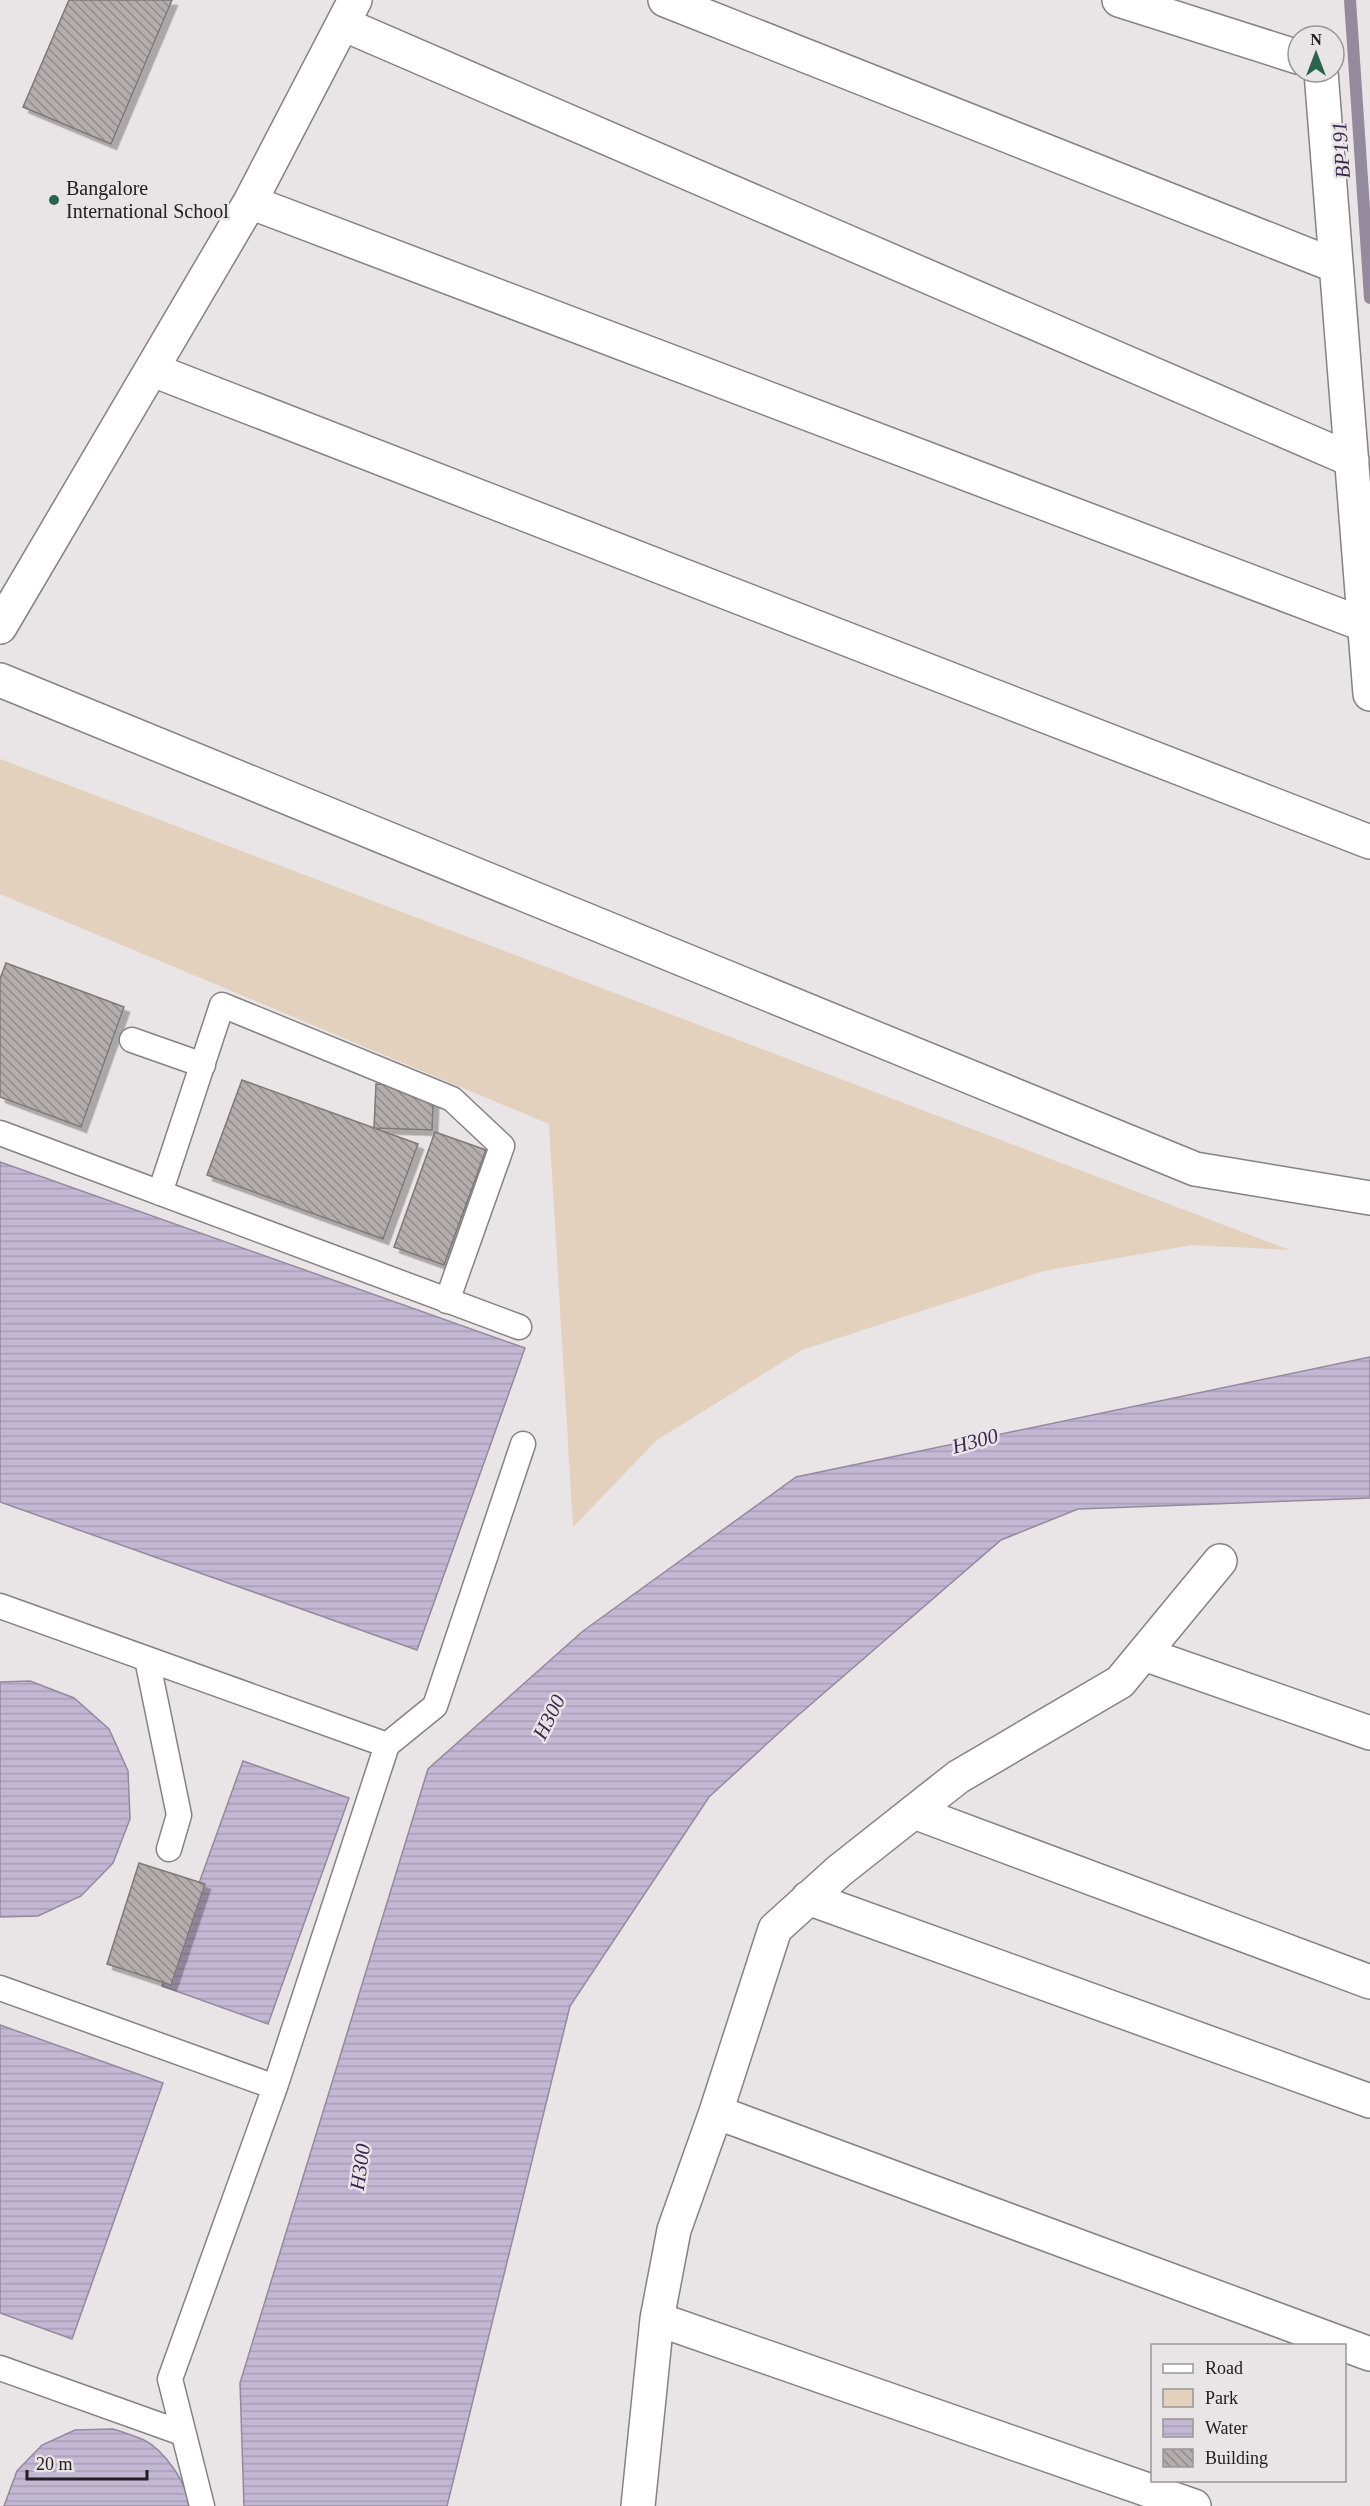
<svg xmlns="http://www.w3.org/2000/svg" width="1370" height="2506" viewBox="0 0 1370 2506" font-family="'Times New Roman',serif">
	<defs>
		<pattern id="water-rules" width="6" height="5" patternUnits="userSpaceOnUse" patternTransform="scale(1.5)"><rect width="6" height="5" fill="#c3b8d4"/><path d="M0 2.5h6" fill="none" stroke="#a79eb6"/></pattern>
		<pattern id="building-back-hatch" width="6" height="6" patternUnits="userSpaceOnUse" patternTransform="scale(1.5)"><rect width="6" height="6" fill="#b3aead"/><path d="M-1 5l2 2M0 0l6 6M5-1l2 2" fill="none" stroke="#918d8c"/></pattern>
		<filter id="shadow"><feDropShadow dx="5.5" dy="5.5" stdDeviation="0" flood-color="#0004"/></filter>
	</defs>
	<rect width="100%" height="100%" fill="#e9e4e5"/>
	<path fill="#e3d1be" d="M0 759 1290 1250 1192 1245 1044 1271 802 1350 657 1440 573 1527 549 1124 0 894Z"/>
	<path fill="url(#water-rules)" stroke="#938a9e" stroke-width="1.5" d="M0 1162 525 1348 417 1650 0 1502Z
		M1370 1357V1498L1078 1509 1001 1540 795 1718 709 1797 570 2006 447 2506H244L240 2383 428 1769 583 1631 796 1477Z
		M30 1681 74 1698 109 1729 128 1771 130 1819 113 1863 81 1896 38 1916 0 1917V1682Z
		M243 1761 349 1798 268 2024 162 1986Z
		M0 2025 163 2083 72 2339 0 2313Z
		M113 2429C123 2432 134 2436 144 2440 164 2450 188 2484 189 2506H4L17 2471 42 2445 75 2430Z"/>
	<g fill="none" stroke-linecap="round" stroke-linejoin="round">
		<path stroke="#938a9e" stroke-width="12" d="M1350 0 1370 298"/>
	</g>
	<path fill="url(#building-back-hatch)" stroke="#7d7977" stroke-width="1.5" filter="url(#shadow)" d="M69 0H172L111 144 23 107Z
		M6 963 124 1007 81 1127 0 1097V979Z
		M242 1080 418 1144 383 1239 207 1175Z
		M376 1084 434 1087 432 1130 374 1128Z
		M435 1132 486 1150 444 1265 394 1247Z
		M139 1863 205 1884 171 1985 107 1964Z"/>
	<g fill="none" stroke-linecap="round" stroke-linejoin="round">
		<defs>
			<path id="lane" d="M132 1040 203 1065
				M0 1133 519 1327
				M160 1193 222 1005 452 1099 502 1146 447 1301
				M0 1606 387 1745
				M147 1659 179 1815 169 1849
				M0 1988 275 2087
				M0 2368 182 2433
				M202 2506 170 2379 275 2087 387 1745 435 1706 523 1444"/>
			<path id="street" d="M665 0 1336 266
				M1119 0 1298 57
				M343 24 1352 460
				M1321 72 1370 694
				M250 202 1365 625
				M153 370 1370 842
				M0 627 250 202 355 0
				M0 680 1195 1169 1370 1198
				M1144 1654 1370 1733
				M914 1812 1370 1982
				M808 1898 1370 2101
				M716 2112 1370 2354
				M657 2319 1194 2506
				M638 2506 657 2319 674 2230 716 2112 775 1929 839 1871 958 1777 1120 1682 1220 1561"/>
		</defs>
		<use href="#lane" stroke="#868182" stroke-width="27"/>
		<use href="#street" stroke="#868182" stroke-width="36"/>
		<use href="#lane" stroke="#fff" stroke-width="24"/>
		<use href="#street" stroke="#fff" stroke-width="33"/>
	</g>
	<circle fill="#2a644d" stroke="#e9e4e5" stroke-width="2" cx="54" cy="200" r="6"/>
	<g text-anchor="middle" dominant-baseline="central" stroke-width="5" stroke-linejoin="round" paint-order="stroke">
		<g font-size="20" fill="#222020" stroke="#e9e4e5" text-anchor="start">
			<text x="66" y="188">Bangalore<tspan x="66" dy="23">International School</tspan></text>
		</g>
		<g font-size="21" font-style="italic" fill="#3a2850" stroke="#e9e4e5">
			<text transform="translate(1341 150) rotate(-94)">BP191</text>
			<text transform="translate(975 1441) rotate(-15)">H300</text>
			<text transform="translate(549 1717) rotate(-63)">H300</text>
			<text transform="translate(360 2167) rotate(-82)">H300</text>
		</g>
	</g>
	<rect x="1151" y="2344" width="195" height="138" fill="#e9e4e5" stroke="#999696" stroke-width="1.5"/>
	<rect x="1163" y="2364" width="30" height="9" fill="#ffffff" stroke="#999696" stroke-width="1.5"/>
	<text x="1205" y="2374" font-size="18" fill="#222020">Road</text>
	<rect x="1163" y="2389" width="30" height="18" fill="#e3d1be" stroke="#999696" stroke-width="1.5"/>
	<text x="1205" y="2404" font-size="18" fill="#222020">Park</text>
	<rect x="1163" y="2419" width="30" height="18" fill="url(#water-rules)" stroke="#999696" stroke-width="1.5"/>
	<text x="1205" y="2434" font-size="18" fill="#222020">Water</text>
	<rect x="1163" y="2449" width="30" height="18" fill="url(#building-back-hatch)" stroke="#999696" stroke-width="1.5"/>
	<text x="1205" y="2464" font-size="18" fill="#222020">Building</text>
	<g transform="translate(1316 54)"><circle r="28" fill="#e9e4e5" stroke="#999696" stroke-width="1.5"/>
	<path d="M0-4.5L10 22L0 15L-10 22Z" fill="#2a644d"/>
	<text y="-9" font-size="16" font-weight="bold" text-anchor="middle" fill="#222020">N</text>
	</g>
	<path d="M27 2470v9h120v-9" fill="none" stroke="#222020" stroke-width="3"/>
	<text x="36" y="2470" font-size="18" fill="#222020" stroke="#e9e4e5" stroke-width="4.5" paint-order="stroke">20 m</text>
</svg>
